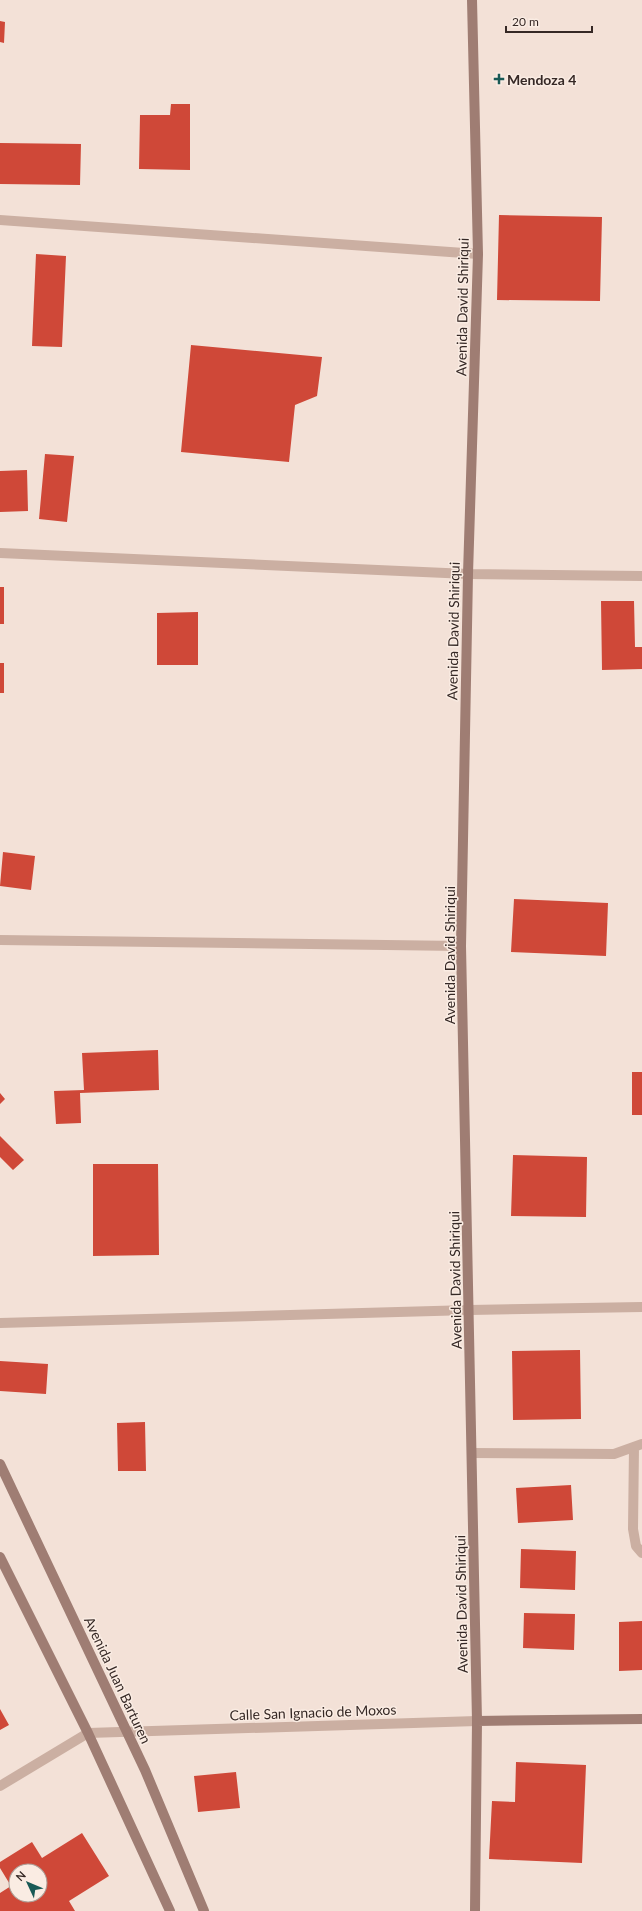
<svg xmlns="http://www.w3.org/2000/svg" width="642" height="1911" viewBox="0 0 642 1911" font-family="Lato,sans-serif">
	<rect width="100%" height="100%" fill="#f3e1d7"/>
	<path fill="#cf4838" fill-rule="evenodd" d="M0 21 5 22 4 43 0 42Z
		M171 104H190V170L139 169 140 115H170Z
		M0 143 81 144 80 185 0 184Z
		M499 215 602 217 600 301 497 300Z
		M36 254 66 256 62 347 32 346Z
		M191 345 322 357 317 396 295 405 289 462 181 452Z
		M45 454 74 456 67 522 39 519Z
		M27 470 28 511 0 512V471Z
		M0 587H4V624H0Z
		M601 601H634L635 647H642V669L602 670Z
		M198 612V665H157V613Z
		M0 663H4V693H0Z
		M3 852 35 856 31 890 0 886Z
		M514 899 608 903 606 956 511 952Z
		M158 1050 159 1090 80 1093 81 1123 56 1124 54 1091 84 1090 82 1053Z
		M632 1072H642V1115H632Z
		M0 1093 5 1099 0 1104Z
		M0 1136 24 1160 13 1170 0 1157Z
		M513 1155 587 1157 586 1217 511 1216Z
		M93 1164H158L159 1255 93 1256Z
		M580 1350 581 1419 513 1420 512 1351Z
		M0 1361 48 1364 46 1394 0 1391Z
		M145 1422 146 1471H118L117 1423Z
		M571 1485 573 1520 518 1523 516 1488Z
		M521 1549 576 1551 575 1590 520 1588Z
		M524 1613 575 1614 574 1650 523 1648Z
		M642 1621V1670L619 1671V1622Z
		M0 1709 9 1725 0 1730Z
		M516 1762 586 1765 582 1863 489 1859 492 1801 515 1802Z
		M236 1772 240 1808 198 1812 194 1776Z
		M82 1833 109 1876 69 1901 75 1911H0V1893L11 1886 0 1868V1862L32 1842 42 1858ZM16 1871H40V1895H16Z"/>
	<g fill="none" stroke-linecap="round" stroke-linejoin="round">
		<path stroke="#cbafa2" stroke-width="10" d="M634 1447 633 1529 636 1546 642 1553
			M472 1453 614 1454 642 1444"/>
		<path stroke="#cbafa2" stroke-width="10" d="M0 220 478 254
			M0 553 468 574 642 576
			M0 940 461 946
			M0 1323 470 1310 642 1307
			M0 1786 88 1733 477 1721"/>
		<path stroke="#9f7d73" stroke-width="10" d="M472 0 478 254 468 574 461 946 477 1721 475 1911
			M0 1464 145 1770 204 1911
			M0 1557 88 1733 170 1911
			M477 1721 642 1719"/>
	</g>
	<path fill="#185955" stroke="#faece3" stroke-width="1.5" d="M497 73h4v4h4v4h-4v4h-4v-4h-4v-4h4z"/>
	<g text-anchor="middle" dominant-baseline="central" stroke-width="3" stroke-linejoin="round" paint-order="stroke">
		<g font-size="14" font-weight="bold" fill="#352825" stroke="#faece3" text-anchor="start">
			<text x="507" y="79">Mendoza 4</text>
		</g>
		<g font-size="14" fill="#352825" stroke="#faece3">
			<text transform="translate(462 307) rotate(-89)">Avenida David Shiriqui</text>
			<text transform="translate(453 631) rotate(-89)">Avenida David Shiriqui</text>
			<text transform="translate(449 955) rotate(-90)">Avenida David Shiriqui</text>
			<text transform="translate(455 1280) rotate(-91)">Avenida David Shiriqui</text>
			<text transform="translate(461 1604) rotate(-91)">Avenida David Shiriqui</text>
			<text transform="translate(118 1680) rotate(65)">Avenida Juan Barturen</text>
			<text transform="translate(313 1712) rotate(-2)">Calle San Ignacio de Moxos</text>
		</g>
	</g>
	<g transform="translate(28 1883) rotate(314)"><circle r="19" fill="#faece3" stroke="#ab9e97"/>
	<path d="M0-3L7 15L0 10L-7 15Z" fill="#185955"/>
	<text y="-6" font-size="11" font-weight="bold" text-anchor="middle" fill="#352825">N</text>
	</g>
	<path d="M506 26v6h86v-6" fill="none" stroke="#352825" stroke-width="2"/>
	<text x="512" y="26" font-size="12" fill="#352825" stroke="#faece3" stroke-width="3" paint-order="stroke">20 m</text>
</svg>
